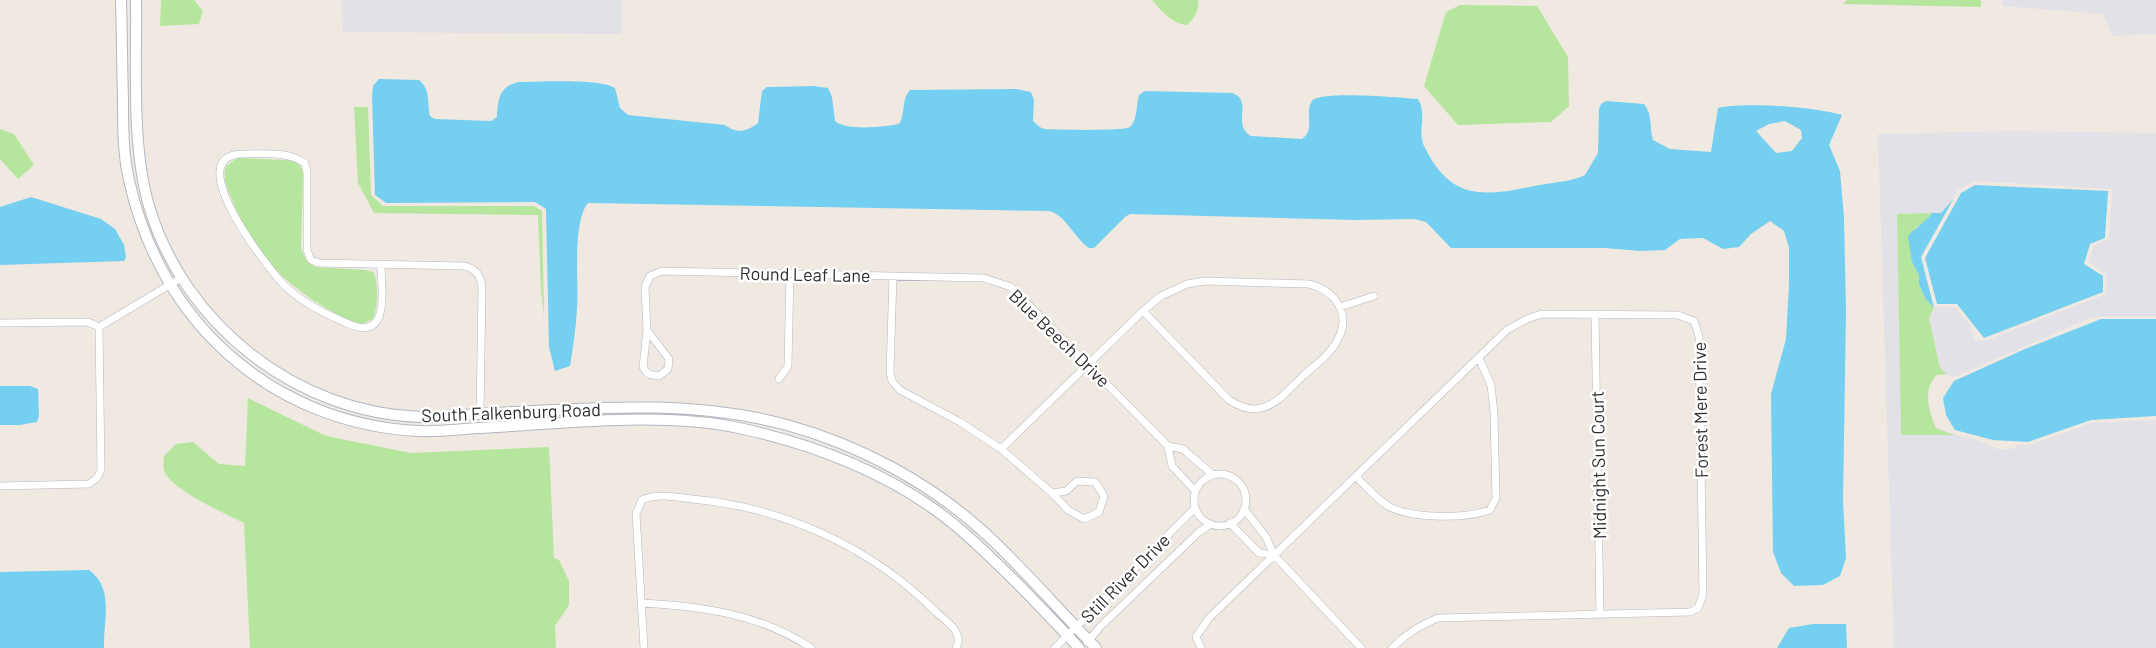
<svg xmlns="http://www.w3.org/2000/svg" width="2156" height="648" viewBox="0 0 2156 648" font-family="Barlow,sans-serif">
	<rect width="100%" height="100%" fill="#efe9e1"/>
	<path fill="#e3e1e8" d="M342 0H622V34L343 32Z
		M2002 0H2156V34L2112 36 2103 14 2003 6Z
		M2012 131 2156 133V316H2101L2088 319 1952 378 1940 368 1929 318 1935 307H1955L1970 325 1975 340 1985 341 2106 294V274L2088 262 2094 246 2109 239 2112 189 1975 181 1958 190 1941 213 1897 214 1901 435H1957L1978 440 1996 449H2013L2018 445H2030L2092 423 2156 420V648H1894L1878 134Z"/>
	<path fill="#b6e59e" d="M161 0H194L203 11 199 24 160 26Z
		M1152 0H1198C1199 11 1195 17 1187 25 1173 24 1161 11 1152 0Z
		M1847 0H1981V7L1843 4Z
		M1460 5 1537 6 1568 57 1569 106 1551 122 1458 125 1424 86 1446 12Z
		M354 107H368L371 195 383 206H534L542 211 544 317 541 290 538 215 374 213 358 183Z
		M0 129 14 134 34 165 18 179 0 159Z
		M237 158 288 160C298 162 302 165 303 175L301 248 306 260 315 267 365 270 373 272C379 283 378 307 373 319L360 325C304 301 254 262 233 202 228 190 222 178 226 166Z
		M1932 213 1926 222 1915 228 1912 262 1919 275V284L1925 298 1934 308 1929 318 1940 368 1947 374 1937 375C1922 388 1929 412 1936 428L1955 435H1901L1897 214Z
		M248 398 326 436 411 453 549 447 554 558 559 560 569 581V605L555 626 556 648H250L244 523C226 514 169 489 164 470 163 466 164 460 164 456L176 444 193 442 219 464 245 466Z"/>
	<path fill="#75cff0" fill-rule="evenodd" d="M379 79 419 80C431 90 427 102 430 116L435 119 491 121 497 117C498 99 499 86 519 82 539 82 600 78 615 88L620 108 628 115 725 125C737 134 746 132 758 123L762 91 767 87H772L814 86 828 88 832 97 835 121C846 131 884 127 899 124 906 113 901 100 910 90L1016 89 1031 92 1034 100 1033 121C1037 125 1040 128 1045 129 1056 130 1125 131 1130 127 1138 119 1136 105 1139 95L1145 91 1232 93C1254 100 1231 125 1251 136L1302 139C1316 129 1304 113 1312 101 1320 90 1403 98 1418 99 1428 115 1416 132 1425 148 1453 204 1487 195 1540 185 1554 182 1572 182 1585 175L1598 153 1599 109 1601 104 1606 101 1644 104C1653 115 1649 127 1653 140L1670 149 1711 152 1718 108C1746 102 1815 107 1842 115L1829 145 1840 171 1844 218 1846 312 1843 500 1846 558 1840 576 1823 585 1794 586 1781 573 1773 552 1771 394 1786 339 1789 284V248L1784 231 1770 221 1751 234 1739 247 1723 249 1703 238 1680 239 1665 250 1640 251 1605 248H1451L1426 222 1415 219 1355 220 1130 214 1125 217 1094 248H1089C1074 238 1066 215 1049 211L588 203C572 222 579 284 577 309 576 328 573 347 570 366L555 371 549 347 546 209 535 202 386 203 375 195 372 96 373 86ZM1785 121 1801 130 1802 138 1792 151 1776 153 1756 131 1769 124Z
		M1975 185 2108 191 2105 238 2090 244 2084 264 2103 276V292L1984 338 1957 304H1937L1925 258 1961 193Z
		M31 197 101 219 115 229 124 245 126 257 124 261 0 265V207Z
		M1954 198 1921 257 1934 308 1925 298 1919 284V275L1912 262 1908 236C1916 227 1925 223 1932 213H1941Z
		M2101 319H2156V416L2091 420 2028 442 1993 440 1955 430 1946 415 1943 398 1954 381 2025 349Z
		M0 386H30L38 389 39 416 37 422 20 425H0Z
		M89 570C115 589 103 620 104 648H0V572Z
		M1813 624H1846L1847 648H1777L1789 628Z"/>
	<g fill="none" stroke-linecap="round" stroke-linejoin="round">
		<defs>
			<path id="street" d="M381 265C381 280 385 305 378 319 370 334 353 326 342 321 321 312 300 301 284 285 266 266 178 153 244 154 265 154 287 151 305 163L307 173V250L311 260 319 263 464 266C476 269 481 275 482 288L480 414
				M893 276 890 372 892 381 900 390 960 422 1001 449 1052 493 1068 510 1084 519 1099 512 1104 496 1095 482 1077 481 1066 491 1052 493
				M1340 307 1374 296
				M1595 315 1600 615
				M0 323 88 322 99 327
				M99 327 181 278
				M647 330 669 359 668 369 659 376 648 374 643 367 647 330 645 287 650 276 662 271 984 278 1011 287 1168 446 1183 449 1213 475
				M779 379 788 366 790 273
				M1168 446 1172 466 1195 491
				M1001 449 1143 311 1161 296 1187 284 1205 281 1309 284C1334 290 1352 313 1338 339 1331 354 1315 365 1303 376 1289 389 1275 408 1255 409 1245 409 1237 405 1229 400L1143 311
				M1194 500a26 26 0 1 1 52 0a26 26 0 1 1-52 0Z
				M1356 477C1366 486 1377 499 1388 506 1412 519 1465 519 1490 510L1496 498 1494 413 1491 385 1479 358
				M0 486 89 484 97 478 101 470 99 327
				M1244 509 1266 537 1274 555 1361 648
				M1230 523 1259 553 1274 555
				M641 603C700 606 761 614 811 648
				M1087 642 1101 626 1199 532 1211 524
				M644 648 636 514 642 500C657 493 675 497 692 499 783 507 871 547 936 612 946 621 965 633 956 648
				M1055 648 1195 508
				M1201 648 1196 637 1209 618 1507 330 1527 319 1541 314 1678 315 1694 321 1699 336 1703 594 1698 608 1690 612 1438 618C1419 625 1406 634 1392 648"/>
			<path id="secondary" d="M121 0C122 33 122 67 123 100 123 127 123 154 129 180 160 322 272 424 419 431 439 432 459 429 479 428 560 424 660 411 739 428 808 443 876 468 934 509 965 531 992 559 1019 585 1039 606 1059 626 1079 648
				M136 0C137 65 131 144 149 206 184 325 297 413 421 417 446 417 471 414 495 413 593 408 691 399 787 425 859 445 929 482 985 533 1024 569 1059 610 1096 648"/>
		</defs>
		<use href="#street" stroke="#b4b7c1" stroke-width="8"/>
		<use href="#secondary" stroke="#b4b7c1" stroke-width="12"/>
		<use href="#street" stroke="#fff" stroke-width="7"/>
		<use href="#secondary" stroke="#fff" stroke-width="10"/>
	</g>
	<g text-anchor="middle" dominant-baseline="central" stroke-width="5" stroke-linejoin="round" paint-order="stroke">
		<g font-size="18" fill="#2e2e2e" stroke="#fff">
			<text transform="translate(805 274) rotate(1)">Round Leaf Lane</text>
			<text transform="translate(1060 338) rotate(44)">Blue Beech Drive</text>
			<text transform="translate(1700 410) rotate(-91)">Forest Mere Drive</text>
			<text transform="translate(511 412) rotate(-2)">South Falkenburg Road</text>
			<text transform="translate(1598 465) rotate(-91)">Midnight Sun Court</text>
			<text transform="translate(1125 578) rotate(-45)">Still River Drive</text>
		</g>
	</g>
</svg>
